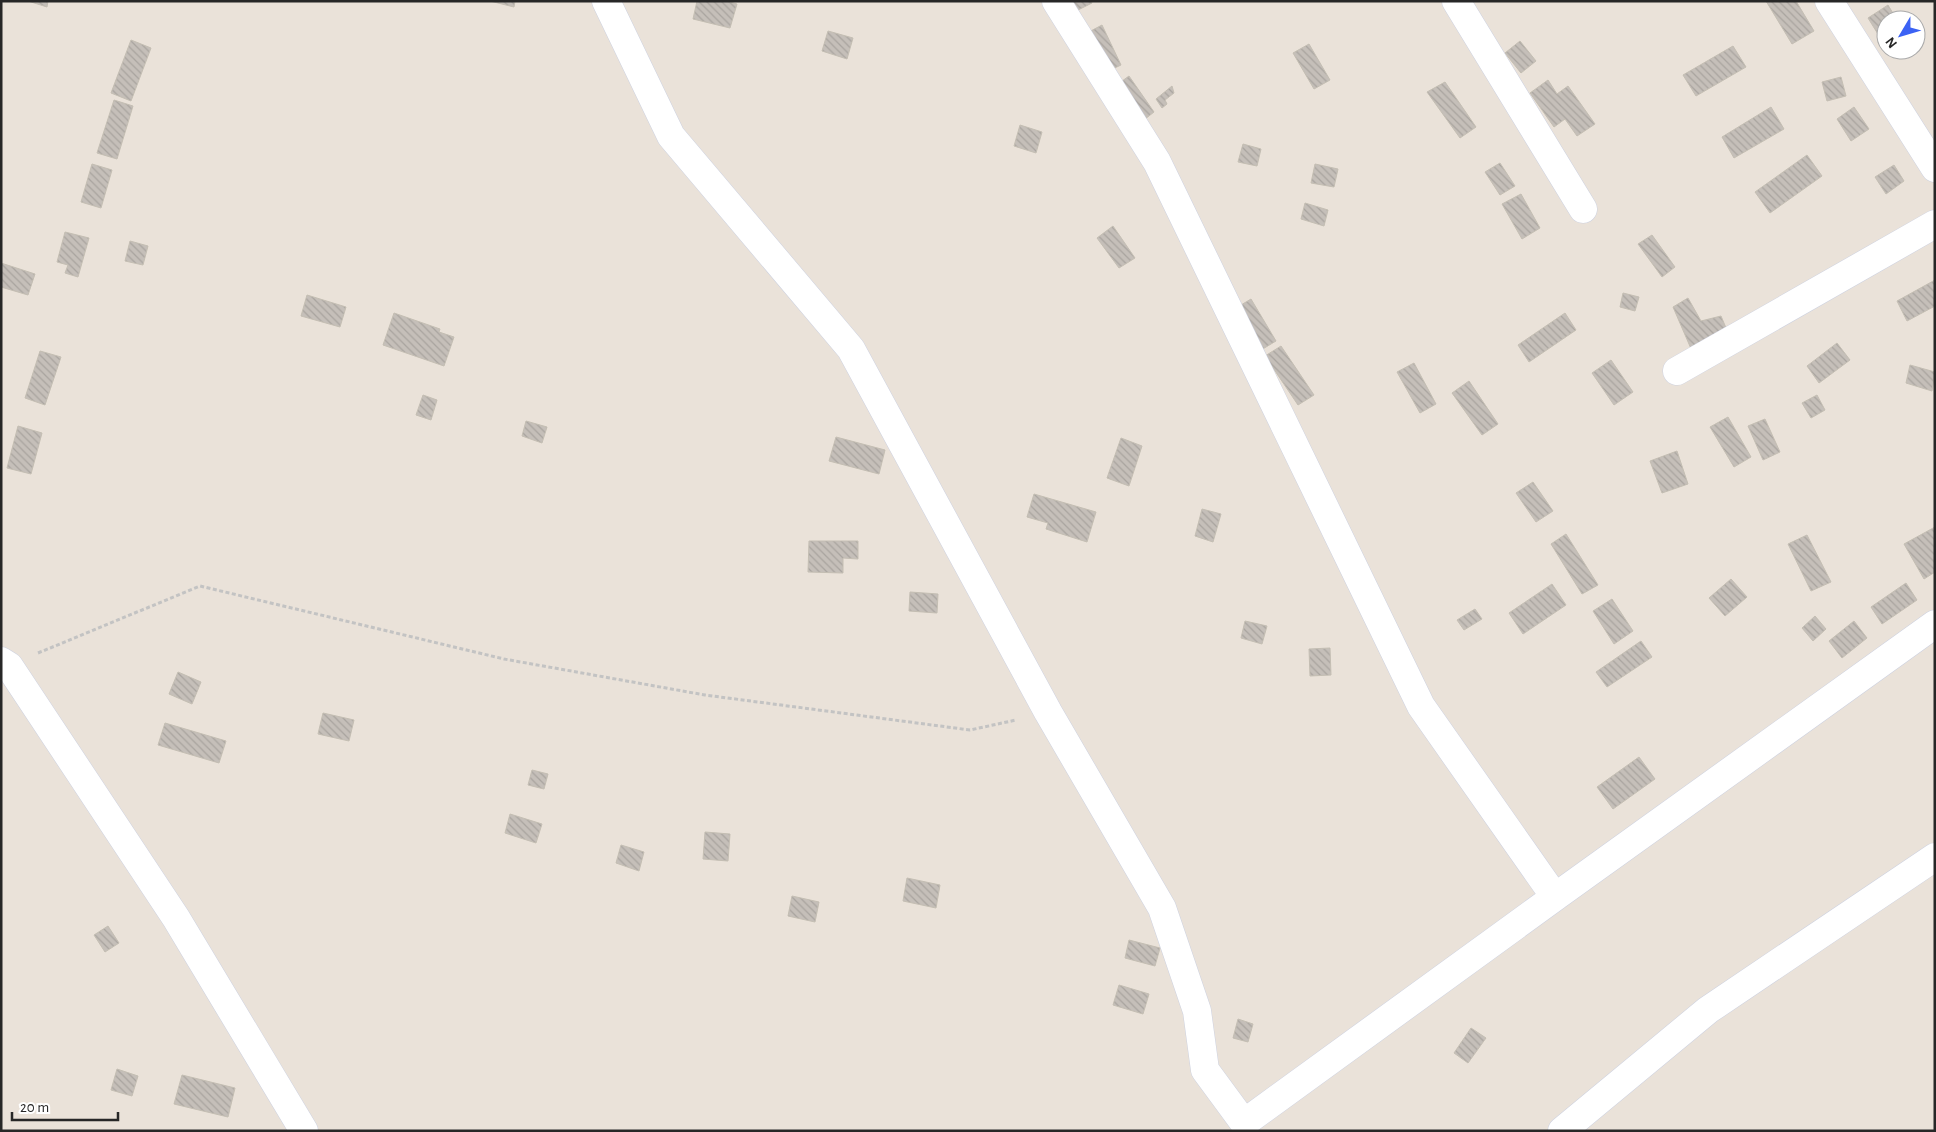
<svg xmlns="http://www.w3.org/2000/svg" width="1936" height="1132" viewBox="0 0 1936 1132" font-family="'Alegreya Sans',sans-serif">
	<defs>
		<pattern id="building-back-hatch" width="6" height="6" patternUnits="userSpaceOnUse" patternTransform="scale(1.25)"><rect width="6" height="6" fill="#c5bfb9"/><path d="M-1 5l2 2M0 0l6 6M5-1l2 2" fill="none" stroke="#a9a49f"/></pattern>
	</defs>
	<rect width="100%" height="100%" fill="#eae2d9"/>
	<path fill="url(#building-back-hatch)" stroke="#c4beb3" d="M28 1H48L47 7Z
		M490 1H515L514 7Z
		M697 1H726L737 4 730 28 693 19Z
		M1071 1H1091L1092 3 1076 11Z
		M1766 1H1796L1814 31 1792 44Z
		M1888 5 1897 20H1886V47L1868 18Z
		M1102 25 1121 65 1106 72 1087 33Z
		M828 31 853 38 847 59 822 51Z
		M131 40 151 48 131 101 111 93Z
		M1520 41 1536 61 1521 73 1505 53Z
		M1309 44 1330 80 1314 89 1293 53Z
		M1733 46 1746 67 1696 96 1683 75Z
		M1129 76 1154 112 1140 123 1114 87Z
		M1841 77 1846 96 1827 101 1822 82Z
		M1548 80 1557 94 1568 86 1595 124 1577 136 1565 119 1554 127 1530 93Z
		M1445 82 1476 127 1460 138 1427 92Z
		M1172 86 1174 93 1165 100 1167 104 1162 108 1156 99Z
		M114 100 133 106 117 159 97 153Z
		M1771 107 1784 129 1734 158 1722 137Z
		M1854 107 1869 129 1851 141 1837 119Z
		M1020 125 1042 132 1036 153 1014 146Z
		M1243 144 1261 149 1257 166 1238 162Z
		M1807 155 1822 176 1770 213 1755 192Z
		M1500 163 1515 186 1500 195 1485 172Z
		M92 164 112 170 101 208 81 202Z
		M1315 164 1338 169 1334 187 1311 183Z
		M1894 165 1904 181 1886 194 1875 177Z
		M1521 194 1540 228 1522 239 1502 204Z
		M1305 203 1328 210 1324 226 1301 219Z
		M1113 226 1135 258 1119 268 1097 238Z
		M65 232 89 238 78 277 65 273 68 265 57 262Z
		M1652 235 1675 267 1662 277 1638 244Z
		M130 241 148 246 143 265 125 261Z
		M1 263 35 274 28 295 1 287Z
		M1935 280V306L1907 321 1897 301Z
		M1623 293 1639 297 1635 311 1620 307Z
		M307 295 346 307 340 327 301 316Z
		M1688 298 1701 321 1721 316 1729 335 1692 351 1673 307Z
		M1251 299 1276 341 1261 350 1236 308Z
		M394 313 440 329 439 332 454 337 444 366 383 345Z
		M1565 313 1576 330 1529 362 1518 345Z
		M1837 343 1850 360 1819 383 1807 366Z
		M1281 346 1314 395 1298 405 1265 356Z
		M40 351 61 357 45 405 25 398Z
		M1611 360 1633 392 1614 405 1592 373Z
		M1414 363 1436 404 1420 413 1397 372Z
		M1910 365 1935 372 1932 391 1906 383Z
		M1469 381 1498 424 1482 435 1452 393Z
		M423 395 437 400 431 420 416 415Z
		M1817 395 1825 410 1811 418 1802 403Z
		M1728 417 1751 457 1734 467 1710 427Z
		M1765 419 1780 452 1763 460 1748 426Z
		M526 421 547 427 542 443 522 436Z
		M18 426 42 433 31 474 7 468Z
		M836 437 885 450 879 474 829 461Z
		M1121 438 1142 446 1129 486 1107 478Z
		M1677 451 1688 484 1662 493 1650 461Z
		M1533 482 1553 511 1536 522 1516 493Z
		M1034 494 1096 512 1087 542 1046 529 1048 523 1027 517Z
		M1202 509 1221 514 1213 542 1195 536Z
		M1935 527V572L1924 579 1904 544Z
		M1566 534 1598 585 1582 594 1551 544Z
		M1807 535 1831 582 1811 591 1788 544Z
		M809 541H858V559L843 558V573L808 572Z
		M1731 579 1747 597 1725 616 1709 598Z
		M1906 583 1917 600 1882 624 1871 607Z
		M1552 584 1566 605 1523 634 1509 613Z
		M910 592 938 594 937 613 909 611Z
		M1612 599 1633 631 1614 644 1593 611Z
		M1475 609 1482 619 1464 630 1457 620Z
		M1815 616 1826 629 1813 641 1802 628Z
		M1245 621 1267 626 1262 644 1241 638Z
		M1854 621 1867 638 1842 658 1829 641Z
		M1641 641 1652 657 1607 687 1596 672Z
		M1330 648 1331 675 1310 676 1309 649Z
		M178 672 201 682 192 704 169 694Z
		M323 713 354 720 349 741 318 734Z
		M165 723 226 741 219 763 158 745Z
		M1639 757 1655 779 1613 809 1597 787Z
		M532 770 548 774 544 789 528 785Z
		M510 814 542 824 536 843 505 833Z
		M705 832 730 834 728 861 703 859Z
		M621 845 644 852 639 871 616 863Z
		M907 878 940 885 936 908 903 901Z
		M792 896 819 902 815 922 788 916Z
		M108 926 119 943 105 952 94 935Z
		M1129 940 1160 948 1155 966 1125 958Z
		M1119 985 1149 994 1143 1014 1113 1005Z
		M1238 1019 1253 1024 1248 1042 1233 1038Z
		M1471 1028 1486 1038 1468 1063 1454 1053Z
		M117 1069 138 1076 132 1096 111 1090Z
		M182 1075 235 1088 228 1117 174 1104Z"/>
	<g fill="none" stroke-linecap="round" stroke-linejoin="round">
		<defs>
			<path id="minor" d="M606 1 671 136 851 349 1048 712 1162 908 1197 1011 1205 1070 1244 1123 1555 897
				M1056 1 1157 162 1421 706 1555 897 1935 624
				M1456 1 1583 209
				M1829 1 1935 168
				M1677 371 1935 224
				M1 661 9 666 176 918 304 1131
				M1562 1131 1708 1010 1935 857"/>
		</defs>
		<use href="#minor" stroke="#ced2e0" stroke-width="29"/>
		<path stroke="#c3c3c3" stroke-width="3" stroke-dasharray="4 2.5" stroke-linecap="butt" d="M38 653 200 586 504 659 705 695 970 730 1016 720"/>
		<use href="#minor" stroke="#fff" stroke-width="28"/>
	</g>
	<rect width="1936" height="1132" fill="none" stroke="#272727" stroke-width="5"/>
	<g transform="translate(1901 35) rotate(232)"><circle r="24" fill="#ffffff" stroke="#a9a9a9"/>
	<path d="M0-4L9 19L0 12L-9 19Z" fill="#3b62f4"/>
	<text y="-8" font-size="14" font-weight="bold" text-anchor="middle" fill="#272727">N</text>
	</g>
	<path d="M12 1112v8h106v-8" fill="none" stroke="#272727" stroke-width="2.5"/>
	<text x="20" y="1112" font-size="15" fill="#272727" stroke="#ffffff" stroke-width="4" paint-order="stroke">20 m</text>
</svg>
